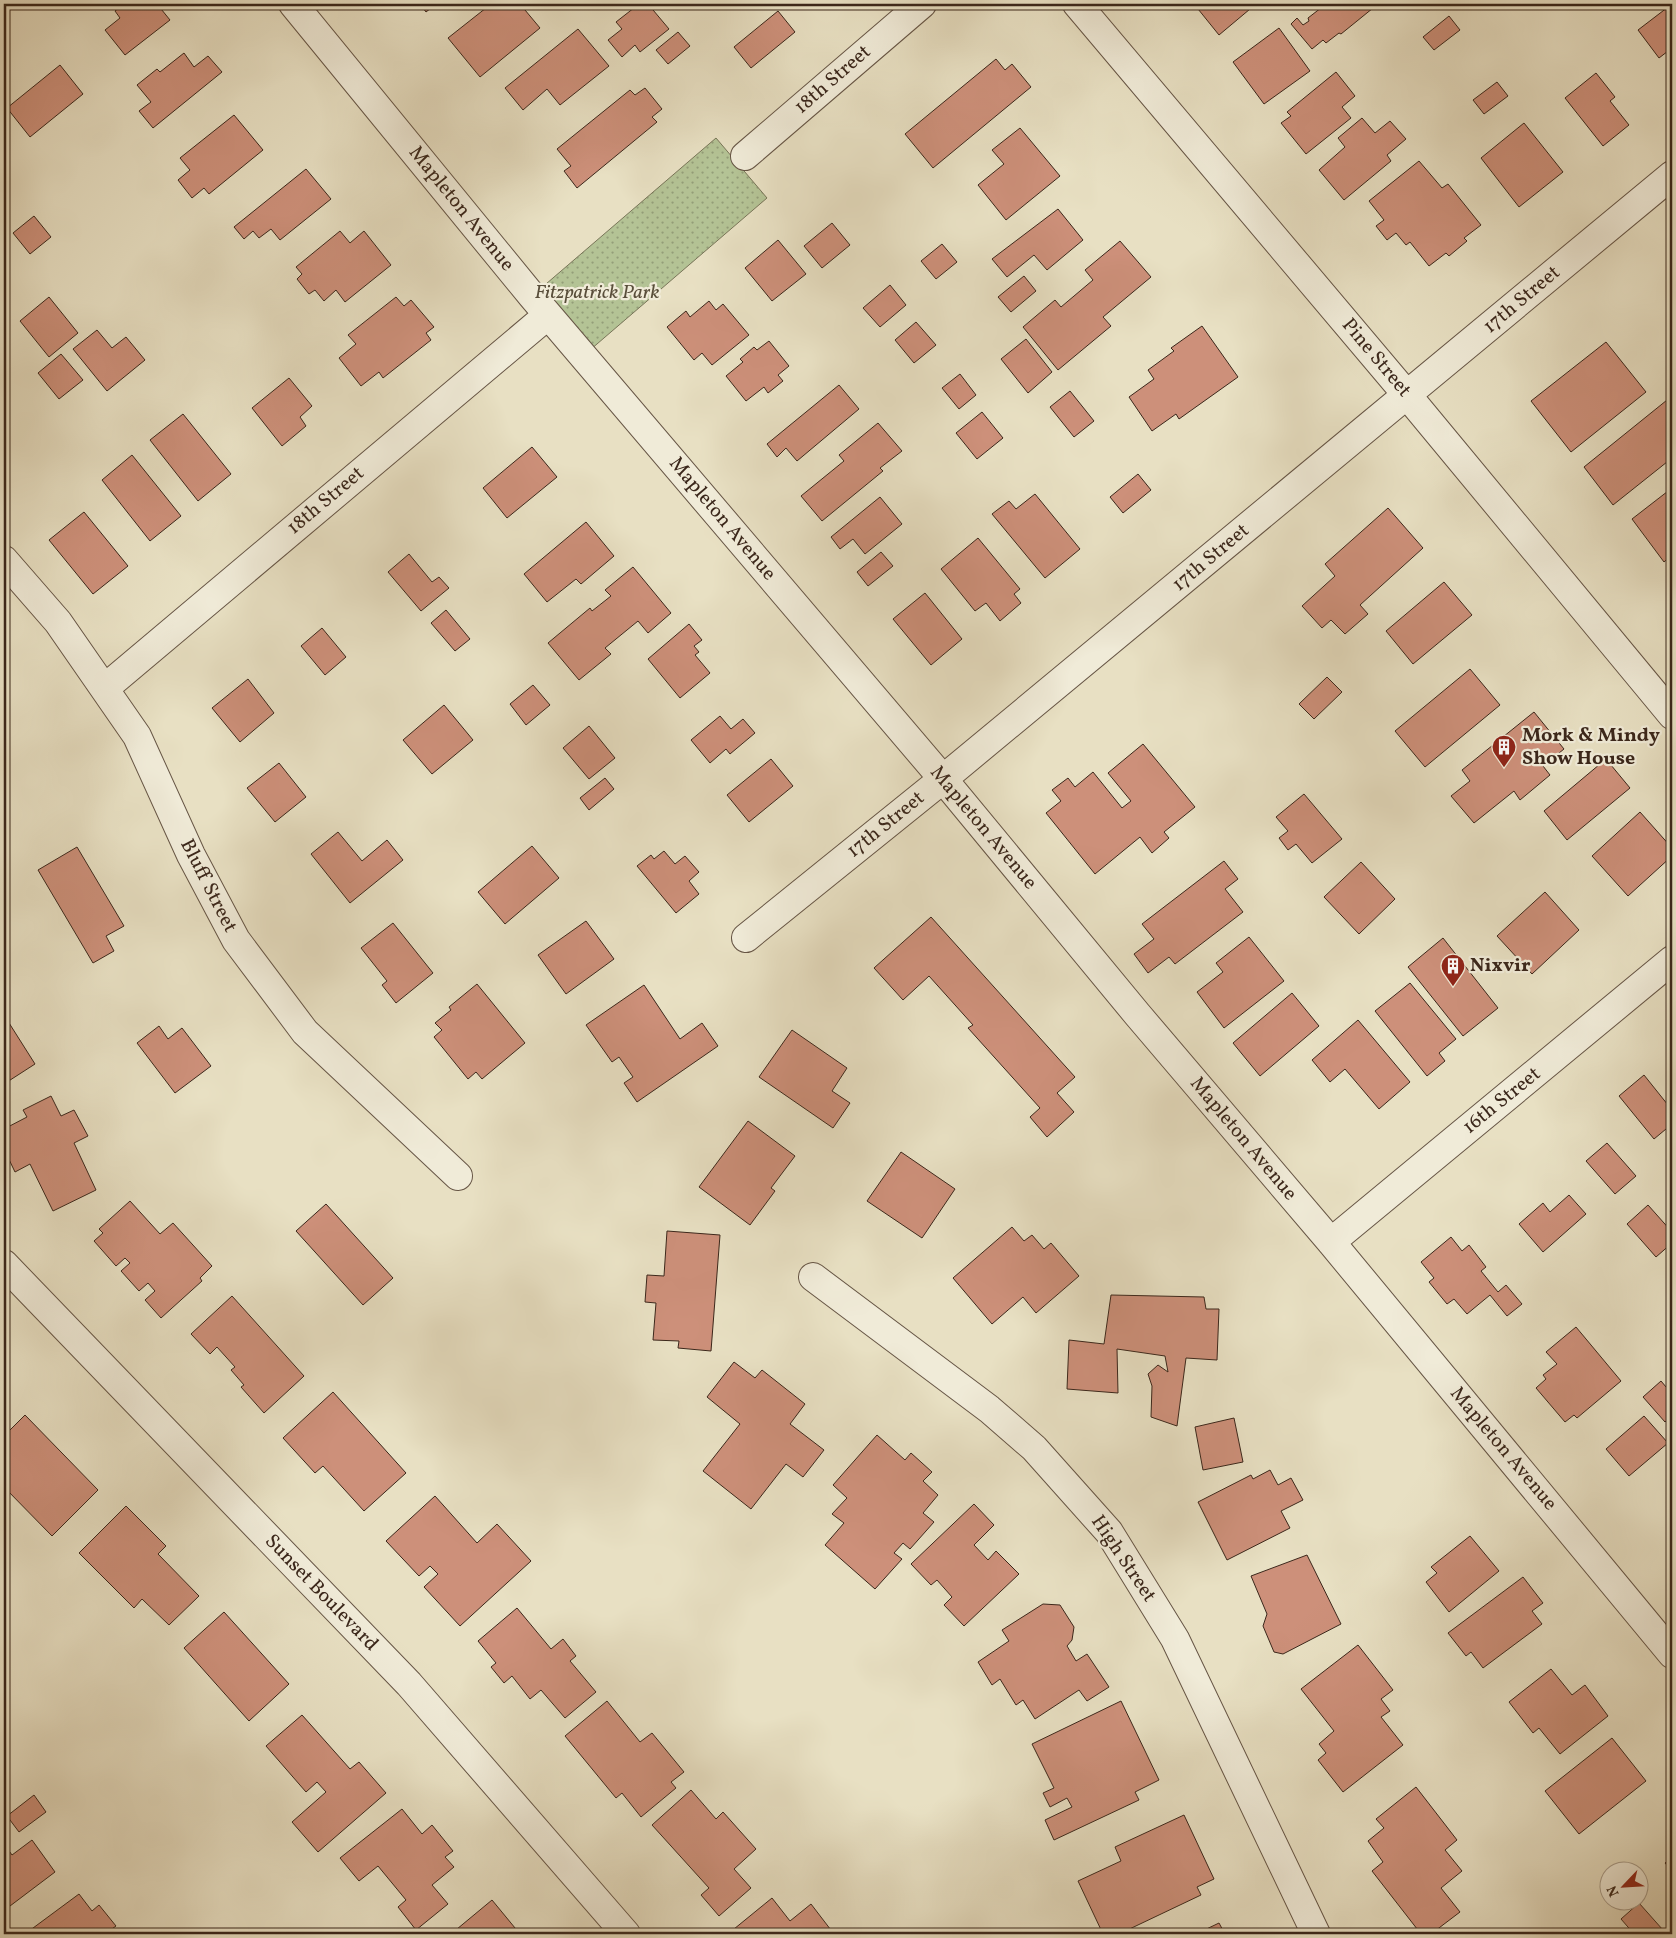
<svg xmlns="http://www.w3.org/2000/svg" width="1676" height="1938" viewBox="0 0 1676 1938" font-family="Vollkorn,serif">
	<defs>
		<pattern id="park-dots" width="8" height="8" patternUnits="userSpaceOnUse" patternTransform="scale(1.25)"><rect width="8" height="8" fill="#b4c395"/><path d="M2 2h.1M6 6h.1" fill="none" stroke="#949e79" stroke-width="1.8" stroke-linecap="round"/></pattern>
	</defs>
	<rect width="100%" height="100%" fill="#e8e0c3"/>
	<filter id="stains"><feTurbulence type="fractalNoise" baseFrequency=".004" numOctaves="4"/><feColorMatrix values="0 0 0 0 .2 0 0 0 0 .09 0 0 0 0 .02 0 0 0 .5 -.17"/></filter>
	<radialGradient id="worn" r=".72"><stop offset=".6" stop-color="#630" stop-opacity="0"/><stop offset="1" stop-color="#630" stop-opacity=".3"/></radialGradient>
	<path fill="url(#park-dots)" stroke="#787558" d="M716 138 767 198 583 356 532 296Z"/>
	<path fill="#cd907a" stroke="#3b271b" d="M124 4H157L170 20 125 55 105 30 120 18 115 11Z
		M420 4H436L426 12Z
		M491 4H520L540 28 480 77 448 38Z
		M639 4H648L669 29 640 52 635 45 622 57 608 40 622 29 616 22Z
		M1194 4H1256L1219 35Z
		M1326 4H1378L1341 34 1339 33 1326 43 1323 40 1312 49 1291 24 1297 18 1303 25 1309 21 1308 18Z
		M1672 4V48L1659 58 1638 30Z
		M778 11 795 32 751 68 734 47Z
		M1449 16 1460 30 1434 50 1423 37Z
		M1279 28 1310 71 1264 104 1233 62Z
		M578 29 609 66 560 105 547 89 523 110 505 88Z
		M678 32 690 46 668 64 656 50Z
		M184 53 194 67 208 56 222 72 153 128 139 111 151 102 137 85 157 69 160 72Z
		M996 59 1005 70 1012 64 1031 87 933 168 905 134Z
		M60 65 83 94 30 137 7 108Z
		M1336 72 1355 96 1342 107 1351 118 1306 154 1281 123 1291 116 1287 112Z
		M1596 73 1615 97 1610 101 1629 125 1603 146 1565 98Z
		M1497 82 1508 96 1484 114 1473 100Z
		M645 88 662 109 652 117 657 122 577 188 564 171 571 166 557 149 630 90 635 95Z
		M234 115 263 150 209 194 204 188 192 198 178 180 190 170 180 158Z
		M1362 118 1375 133 1390 121 1406 139 1387 155 1391 161 1344 200 1319 170 1345 147 1338 138Z
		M1524 123 1563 172 1519 207 1481 158Z
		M1020 128 1060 176 1006 220 978 185 1004 164 992 150Z
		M1419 161 1442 188 1448 184 1481 225 1464 238 1467 241 1449 256 1446 253 1429 266 1410 242 1406 245 1396 233 1387 240 1376 226 1384 220 1369 201Z
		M306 169 331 199 280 240 271 229 259 238 253 231 244 239 234 227Z
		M1058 209 1083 240 1047 270 1034 255 1007 277 992 259Z
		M34 216 51 237 30 254 13 233Z
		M832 223 850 245 822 268 804 246Z
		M340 231 350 243 364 231 391 265 345 302 336 290 324 301 315 290 309 294 297 279 302 274 296 267Z
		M778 240 806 274 772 301 745 268Z
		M1120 241 1151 277 1103 317 1111 326 1058 370 1023 327 1055 300 1061 307 1093 280 1085 270Z
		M942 244 957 262 936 279 921 261Z
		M1024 276 1036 291 1011 312 998 297Z
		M890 285 906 305 880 327 863 308Z
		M49 297 78 333 49 357 20 321Z
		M396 297 404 306 411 300 434 327 426 333 431 340 383 378 379 372 361 386 339 358 356 344 348 335Z
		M709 301 716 310 723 304 749 335 712 365 702 353 694 360 667 327 686 311 690 317Z
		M916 322 936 345 914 363 895 340Z
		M1202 326 1238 377 1179 419 1176 414 1152 431 1129 397 1154 379 1148 370 1174 351 1171 348Z
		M97 330 112 348 126 337 145 360 107 391 73 349Z
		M1026 339 1052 372 1028 393 1001 359Z
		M769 341 789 366 778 375 783 381 768 393 764 387 746 401 726 376 743 362 740 359 754 347 757 350Z
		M1606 342 1646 392 1571 452 1531 401Z
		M61 354 83 380 59 399 38 373Z
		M960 374 976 395 959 409 942 388Z
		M289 378 312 406 300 417 306 426 282 446 252 408Z
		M839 385 859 409 797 461 786 448 777 457 767 444Z
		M1070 391 1094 421 1074 437 1050 407Z
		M1672 396V458L1613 505 1584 467Z
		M982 412 1003 438 977 459 956 433Z
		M183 414 231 474 198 501 150 440Z
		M878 423 902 451 880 468 883 471 822 521 801 496 844 461 839 455Z
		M532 447 557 477 507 518 483 488Z
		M132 455 181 516 150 541 102 480Z
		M1138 474 1151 490 1123 513 1110 497Z
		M1672 488V555L1664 562 1632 519Z
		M1035 494 1080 549 1045 578 992 514 1009 501 1016 509Z
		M880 497 902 524 865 554 853 539 840 549 831 537Z
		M1388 508 1423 548 1360 605 1368 614 1345 634 1331 620 1322 628 1302 606 1335 576 1325 564Z
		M84 512 128 566 93 594 49 540Z
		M586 522 614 556 581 584 576 579 547 602 524 574Z
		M978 538 1020 589 1014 594 1021 603 1000 621 986 603 975 611 941 569Z
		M881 552 893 566 868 586 857 572Z
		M409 554 432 582 439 577 449 588 421 611 388 572Z
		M633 567 671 613 648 633 638 621 605 648 611 654 579 680 548 643 590 608 592 611 611 596 605 590Z
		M1444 582 1472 615 1413 664 1386 631Z
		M925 593 962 639 931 665 893 619Z
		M446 610 470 639 455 651 431 623Z
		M689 624 702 640 694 646 699 652 695 655 710 673 680 698 648 659Z
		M322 628 346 657 325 675 301 646Z
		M1470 669 1500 705 1425 767 1395 731Z
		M1327 677 1342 692 1314 719 1299 704Z
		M248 679 274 713 240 742 212 708Z
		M533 685 550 705 526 725 510 704Z
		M444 705 473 740 432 774 403 740Z
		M1534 712 1564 749 1543 766 1550 775 1520 800 1514 791 1474 823 1451 796 1470 781 1462 770Z
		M720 716 731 729 743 719 755 733 730 754 726 749 710 763 691 740Z
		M589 726 615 758 589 779 563 748Z
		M1143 744 1195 807 1164 832 1169 838 1152 853 1140 837 1095 874 1046 813 1061 801 1052 790 1068 778 1075 787 1093 772 1122 808 1131 801 1108 773Z
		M771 759 793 786 749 822 727 795Z
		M1606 759 1630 788 1567 840 1544 811Z
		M279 763 306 797 275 822 247 788Z
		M605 778 614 789 589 810 580 798Z
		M1304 794 1342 839 1312 863 1296 844 1288 850 1279 838 1288 831 1276 817Z
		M1640 812 1672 848V856L1628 896 1592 856Z
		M338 832 362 861 387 840 403 860 350 903 311 854Z
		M532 846 559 878 505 924 478 892Z
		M77 847 124 926 106 936 114 951 93 963 38 870Z
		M664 851 675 864 685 856 699 872 689 881 699 894 676 913 637 866 651 855 654 859Z
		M1224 861 1238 879 1225 889 1243 912 1175 964 1169 957 1148 973 1134 954 1154 939 1142 924Z
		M1361 862 1395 899 1359 934 1324 897Z
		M1545 892 1579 930 1532 974 1497 936Z
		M931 917 1075 1077 1057 1093 1074 1112 1047 1137 1030 1117 1040 1108 968 1028 973 1025 929 976 903 1000 874 968Z
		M586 921 614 959 566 994 538 955Z
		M393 923 433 973 396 1003 382 985 387 981 361 948Z
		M1249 937 1284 981 1224 1028 1197 992 1223 972 1216 963Z
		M1443 938 1498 1008 1463 1036 1408 967Z
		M1410 983 1456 1039 1439 1053 1445 1061 1427 1076 1375 1011Z
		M477 984 525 1043 482 1079 476 1072 468 1079 434 1037 442 1030 435 1023 451 1010 449 1007Z
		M644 985 680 1039 702 1023 718 1046 637 1102 624 1083 633 1077 619 1057 612 1062 586 1025Z
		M1292 993 1319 1026 1260 1076 1233 1043Z
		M4 1015 35 1064 4 1084Z
		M1358 1020 1410 1082 1379 1109 1345 1069 1330 1082 1312 1060Z
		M159 1026 168 1039 182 1028 211 1066 175 1093 137 1043Z
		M792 1030 847 1068 832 1091 850 1103 833 1128 759 1077Z
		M1644 1075 1672 1110V1124L1654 1139 1619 1096Z
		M51 1096 61 1116 74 1110 88 1136 74 1143 96 1190 53 1211 30 1164 15 1172 4 1149V1129L27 1117 23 1110Z
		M748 1121 795 1156 771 1188 775 1191 750 1225 699 1187Z
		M1607 1143 1636 1176 1615 1194 1586 1161Z
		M901 1152 955 1189 922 1238 867 1201Z
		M1569 1195 1586 1214 1543 1252 1519 1224 1543 1203 1550 1212Z
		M130 1201 160 1234 173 1223 212 1266 200 1278 202 1281 161 1318 145 1300 155 1291 148 1283 139 1291 121 1271 130 1263 125 1258 116 1266 94 1241 103 1233 99 1229Z
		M326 1204 393 1278 363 1305 296 1231Z
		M1648 1205 1672 1232V1243L1656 1257 1627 1224Z
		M1012 1227 1024 1241 1032 1235 1044 1249 1051 1243 1079 1276 1036 1313 1023 1297 992 1324 953 1278Z
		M667 1231 720 1235 711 1351 678 1348 679 1341 653 1340 656 1303 645 1302 647 1275 664 1276Z
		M1451 1237 1462 1251 1469 1245 1486 1267 1481 1271 1498 1292 1506 1285 1522 1304 1507 1316 1490 1295 1467 1314 1454 1299 1447 1304 1429 1282 1434 1278 1421 1262Z
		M1111 1295 1204 1297 1206 1309H1219L1217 1360 1186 1358 1177 1426 1151 1417 1152 1386 1148 1374 1158 1365 1168 1372 1165 1356 1117 1349 1118 1393 1067 1389 1069 1340 1104 1344Z
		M232 1296 304 1376 264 1413 241 1387 244 1385 231 1370 235 1367 217 1347 210 1354 191 1334Z
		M1576 1327 1621 1381 1577 1418 1574 1415 1565 1422 1536 1388 1546 1379 1543 1375 1557 1364 1546 1352Z
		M734 1362 755 1378 762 1370 805 1404 790 1424 824 1450 803 1477 786 1464 751 1509 703 1471 740 1424 707 1397Z
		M1661 1381 1672 1394V1416L1665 1422 1643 1397Z
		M333 1392 406 1473 364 1511 323 1466 315 1473 283 1438Z
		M25 1415 98 1490 52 1536 4 1487V1436Z
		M1644 1416 1668 1443 1629 1476 1606 1449Z
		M1234 1418 1243 1462 1203 1470 1195 1427Z
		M877 1435 905 1460 911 1453 932 1472 923 1481 938 1495 923 1513 934 1522 910 1549 903 1543 894 1553 902 1559 875 1589 825 1545 844 1523 832 1514 847 1498 833 1485Z
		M1270 1470 1278 1485 1291 1478 1303 1500 1281 1511 1290 1528 1227 1560 1198 1502 1251 1475 1253 1479Z
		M435 1496 477 1543 497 1524 531 1561 460 1626 424 1587 438 1574 430 1566 419 1576 386 1541Z
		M974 1504 994 1525 974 1545 988 1560 996 1551 1019 1574 964 1626 944 1605 952 1597 937 1580 931 1585 911 1564Z
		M126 1506 166 1546 158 1554 199 1596 169 1625 142 1599 134 1608 79 1553Z
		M1470 1536 1499 1571 1449 1612 1426 1582 1437 1573 1431 1567Z
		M1307 1555 1341 1624 1283 1654 1274 1652 1263 1626 1267 1614 1251 1576Z
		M1523 1577 1543 1603 1532 1611 1542 1624 1483 1668 1471 1652 1466 1656 1448 1633Z
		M1043 1604 1060 1605 1074 1627 1072 1640 1067 1646 1076 1661 1087 1654 1109 1687 1087 1701 1079 1690 1035 1719 1023 1700 1016 1705 1000 1679 992 1685 978 1662 1009 1641 1002 1630Z
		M517 1608 551 1649 563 1639 576 1656 570 1661 596 1692 565 1718 541 1690 530 1699 512 1676 504 1683 491 1667 496 1663 478 1641Z
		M224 1612 289 1684 249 1721 184 1648Z
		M1358 1645 1393 1690 1381 1699 1390 1711 1381 1717 1403 1745 1343 1792 1318 1760 1326 1753 1319 1744 1334 1731 1301 1689Z
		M1551 1669 1572 1695 1585 1685 1608 1716 1560 1754 1539 1728 1533 1733 1509 1702Z
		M607 1701 640 1742 652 1733 684 1772 671 1782 676 1788 641 1817 622 1793 616 1798 565 1736Z
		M1121 1701 1159 1780 1135 1792 1139 1800 1054 1840 1045 1820 1072 1807 1067 1798 1050 1807 1043 1793 1054 1788 1032 1744Z
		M302 1715 350 1769 359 1762 386 1793 318 1852 292 1822 326 1792 317 1782 306 1792 266 1746Z
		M1612 1738 1646 1781 1579 1834 1545 1791Z
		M1416 1787 1457 1840 1445 1850 1462 1871 1441 1888 1460 1912 1431 1934H1421L1372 1871 1383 1862 1368 1841 1384 1828 1376 1819Z
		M691 1790 716 1819 723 1812 756 1849 734 1869 751 1888 719 1916 701 1895 709 1888 652 1825Z
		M34 1795 46 1812 19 1832 7 1816Z
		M402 1809 422 1834 432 1825 453 1851 445 1857 454 1867 432 1885 448 1904 416 1930 398 1907 406 1900 378 1866 359 1881 340 1858Z
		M1184 1815 1214 1879 1197 1887 1201 1895 1119 1934H1103L1078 1881 1121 1861 1115 1847Z
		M32 1840 55 1872 10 1906 4 1898V1850L7 1848 12 1855Z
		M1672 1857V1871L1665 1863Z
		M79 1894 92 1911 99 1905 116 1926 105 1934H31L29 1931Z
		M772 1898 790 1921 811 1904 834 1934H738L734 1929Z
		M492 1900 520 1934H451Z
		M1639 1903 1663 1930 1658 1934H1634L1621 1919Z
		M1219 1923 1225 1934H1196Z"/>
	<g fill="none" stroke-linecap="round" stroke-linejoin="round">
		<defs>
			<path id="minor" d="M293 4 532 296 943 779 1137 1014 1331 1242 1672 1654
				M1077 4 1407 395 1672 715
				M745 156 922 4
				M4 560 58 622 137 736 191 855 236 940 305 1032 458 1176
				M105 688 548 315
				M746 938 943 779 1672 175
				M1331 1242 1672 960
				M4 1264 409 1684 626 1934
				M813 1277 989 1409 1034 1448 1109 1532 1175 1639 1316 1934"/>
		</defs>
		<use href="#minor" stroke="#665545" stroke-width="30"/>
		<use href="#minor" stroke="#f0ebd8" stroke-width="28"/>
	</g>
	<defs>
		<symbol id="building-pin" viewBox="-11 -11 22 30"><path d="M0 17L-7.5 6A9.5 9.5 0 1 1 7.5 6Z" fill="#8f2418" stroke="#f0ebd8"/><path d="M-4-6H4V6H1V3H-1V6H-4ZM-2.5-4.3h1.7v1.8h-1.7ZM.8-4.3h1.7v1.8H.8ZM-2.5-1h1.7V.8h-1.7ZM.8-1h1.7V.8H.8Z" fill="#fff"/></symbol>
	</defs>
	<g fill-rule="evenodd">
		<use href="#building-pin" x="1490" y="733" width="28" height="38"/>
		<use href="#building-pin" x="1439" y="952" width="28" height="38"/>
	</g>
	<g text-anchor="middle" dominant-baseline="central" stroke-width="4.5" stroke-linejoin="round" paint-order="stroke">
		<g font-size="20" fill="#3b271b" stroke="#f0ebd8">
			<text transform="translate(833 80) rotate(-41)">18th Street</text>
			<text transform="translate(461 209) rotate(51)">Mapleton Avenue</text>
			<text transform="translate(1522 300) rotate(-40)">17th Street</text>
			<text transform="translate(1376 358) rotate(50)">Pine Street</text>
			<text transform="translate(326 501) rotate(-40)">18th Street</text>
			<text transform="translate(722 519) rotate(50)">Mapleton Avenue</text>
			<text transform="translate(1211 558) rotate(-40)">17th Street</text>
			<text transform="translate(886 825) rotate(-39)">17th Street</text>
			<text transform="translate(983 828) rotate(50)">Mapleton Avenue</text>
			<text transform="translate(208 886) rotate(63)">Bluff Street</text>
			<text transform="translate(1502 1101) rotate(-39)">16th Street</text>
			<text transform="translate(1243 1139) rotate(50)">Mapleton Avenue</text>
			<text transform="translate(1503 1449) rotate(50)">Mapleton Avenue</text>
			<text transform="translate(1123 1559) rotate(56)">High Street</text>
			<text transform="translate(321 1593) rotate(46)">Sunset Boulevard</text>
		</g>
		<g font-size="20" font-style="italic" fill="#594e3a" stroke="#f0ebd8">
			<text x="597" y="293">Fitzpatrick Park</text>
		</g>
		<g font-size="20" font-weight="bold" fill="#3b271b" stroke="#f0ebd8" text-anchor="start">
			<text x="1522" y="736">Mork &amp; Mindy<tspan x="1522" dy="23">Show House</tspan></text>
			<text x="1470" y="966">Nixvir</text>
		</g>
	</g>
	<rect width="1676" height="1938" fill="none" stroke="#e8e0c3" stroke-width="20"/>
	<rect x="5" y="5" width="1666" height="1928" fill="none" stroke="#3b271b" stroke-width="2.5"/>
	<rect x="10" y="10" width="1656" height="1918" fill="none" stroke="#3b271b"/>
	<g transform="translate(1624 1886) rotate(245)"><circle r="24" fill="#f0ebd8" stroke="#a89d8c"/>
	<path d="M0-4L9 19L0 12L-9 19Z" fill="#8f2418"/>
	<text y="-8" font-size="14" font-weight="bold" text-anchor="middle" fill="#3b271b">N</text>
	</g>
	<rect width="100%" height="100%" filter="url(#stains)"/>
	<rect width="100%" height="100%" fill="url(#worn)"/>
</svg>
